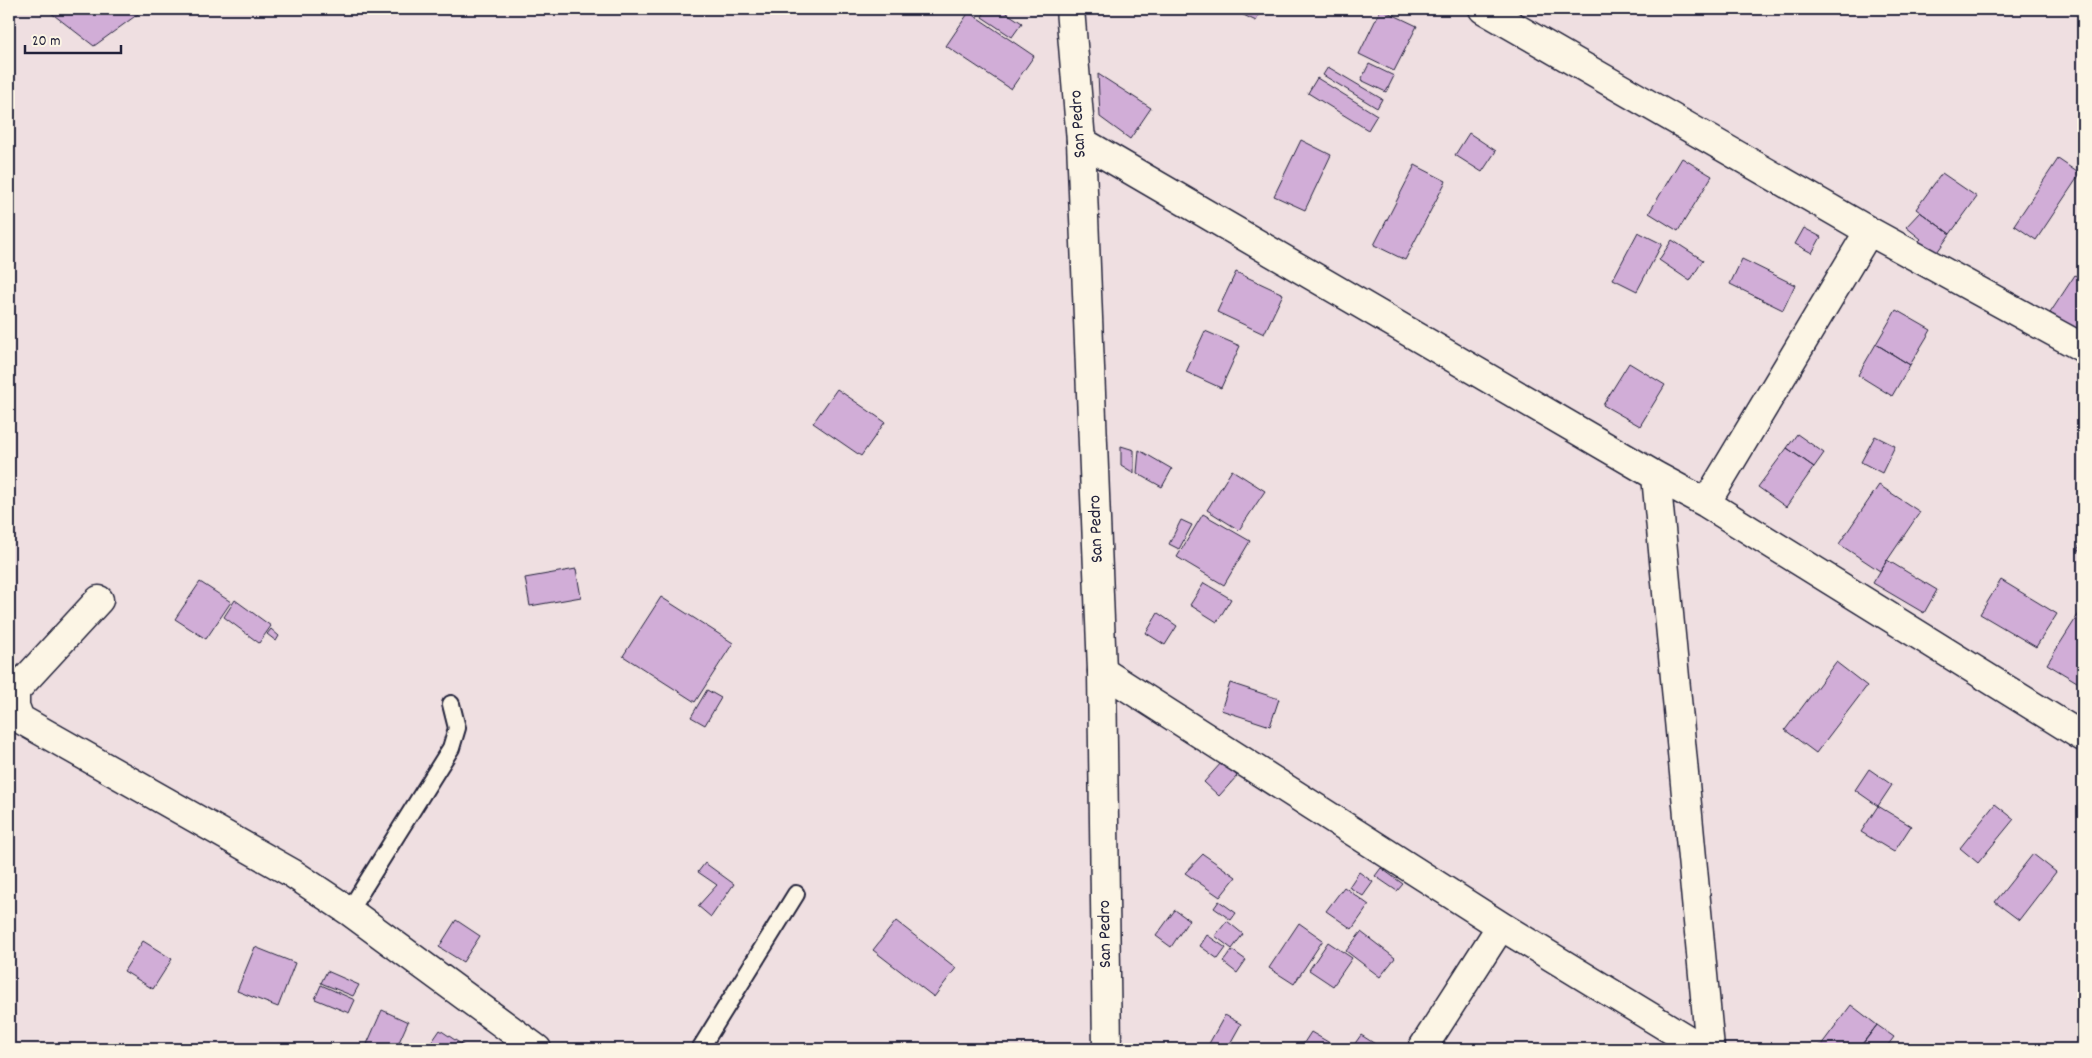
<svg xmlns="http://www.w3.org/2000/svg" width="2092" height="1058" viewBox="0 0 2092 1058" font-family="Dekko,sans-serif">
	<rect width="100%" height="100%" fill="#efdfe1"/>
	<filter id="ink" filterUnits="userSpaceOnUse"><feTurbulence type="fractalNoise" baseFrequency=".02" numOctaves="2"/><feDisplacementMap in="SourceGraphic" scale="10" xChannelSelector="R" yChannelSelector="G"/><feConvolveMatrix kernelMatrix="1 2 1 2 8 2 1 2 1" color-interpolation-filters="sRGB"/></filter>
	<g filter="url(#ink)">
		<path fill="#d1add7" stroke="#22223b" d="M46 9H145L94 46Z
			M987 9H1001L1022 23 1012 37 982 17Z
			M1231 9H1262L1256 21Z
			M1381 9 1417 26 1394 71 1359 54Z
			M969 12 1034 56 1011 89 946 46Z
			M1369 64 1394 76 1386 92 1361 80Z
			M1328 67 1382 99 1377 108 1323 75Z
			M1098 74 1151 108 1130 139 1100 117Z
			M1317 78 1377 115 1368 130 1308 93Z
			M1469 133 1496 151 1482 172 1455 155Z
			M1301 140 1331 155 1305 210 1274 196Z
			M1682 158 1712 176 1678 231 1649 213Z
			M2058 159 2080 174 2036 240 2014 225Z
			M1415 165 1446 181 1405 260 1374 245Z
			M1942 173 1977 197 1950 234 1916 209Z
			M1920 212 1950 234 1935 255 1916 244 1921 239 1906 227Z
			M1804 228 1821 237 1812 253 1795 244Z
			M1638 232 1662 244 1637 291 1613 279Z
			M1672 240 1703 260 1690 281 1659 260Z
			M1742 259 1795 285 1783 310 1730 284Z
			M1236 272 1283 294 1264 334 1217 312Z
			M2075 275 2083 280V334L2050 313Z
			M1896 310 1931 330 1910 365 1876 344Z
			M1205 331 1240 346 1221 388 1186 372Z
			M1876 344 1910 365 1892 396 1858 375Z
			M1629 363 1665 385 1640 426 1603 405Z
			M837 389 885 422 861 456 813 423Z
			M1797 434 1824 453 1814 467 1787 448Z
			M1875 436 1895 446 1882 473 1861 462Z
			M1121 446 1134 450V473L1121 465Z
			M1787 448 1814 467 1786 507 1758 487Z
			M1139 450 1172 469 1162 487 1137 473Z
			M1232 470 1265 491 1239 530 1207 510Z
			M1879 485 1920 512 1880 571 1839 544Z
			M1203 514 1250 541 1224 585 1177 557Z
			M1181 520 1192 525 1179 549 1169 544Z
			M2083 540V553L2077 550Z
			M1887 560 1937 590 1924 613 1873 583Z
			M576 569 581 597 530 606 525 578Z
			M2001 580 2057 614 2036 647 1980 614Z
			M200 582 231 602 206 639 175 619Z
			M1204 583 1231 599 1217 622 1190 605Z
			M661 597 733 643 695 702 623 656Z
			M235 600 271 626 259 643 224 617Z
			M2080 612 2083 614V683L2082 685 2047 664Z
			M1158 613 1177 626 1165 645 1146 633Z
			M271 629 279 636 276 641 267 634Z
			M1836 662 1867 686 1816 753 1785 730Z
			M1230 683 1279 699 1270 726 1221 710Z
			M707 690 721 698 705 725 691 717Z
			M1222 762 1237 776 1219 796 1204 782Z
			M1869 769 1892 785 1878 806 1855 790Z
			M1995 804 2014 819 1978 863 1960 848Z
			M1878 806 1911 826 1894 852 1861 832Z
			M1203 854 1236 877 1220 897 1185 873Z
			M2033 854 2056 872 2019 920 1995 902Z
			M705 863 734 884 711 917 698 906 717 885 698 872Z
			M1381 868 1403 884 1397 891 1375 876Z
			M1359 872 1373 882 1363 896 1349 887Z
			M1344 887 1369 905 1352 929 1326 911Z
			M1219 901 1236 913 1231 920 1214 908Z
			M1175 910 1189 920 1171 947 1156 936Z
			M456 920 480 936 463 962 439 947Z
			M896 921 956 968 934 997 873 950Z
			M1227 921 1243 934 1232 949 1215 936Z
			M1299 923 1323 940 1294 984 1269 968Z
			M1361 932 1395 958 1380 977 1346 951Z
			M1207 935 1226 948 1218 959 1200 946Z
			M143 941 172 959 153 989 124 971Z
			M1328 942 1352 958 1333 986 1309 970Z
			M255 947 295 963 278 1007 237 991Z
			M1232 950 1246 960 1237 973 1223 962Z
			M327 971 359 985 353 996 321 983Z
			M321 985 355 1000 349 1013 315 999Z
			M1851 1005 1877 1025 1859 1049H1818Z
			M382 1010 408 1022 396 1049H379L367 1044Z
			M1225 1015 1241 1024 1227 1049H1206Z
			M1877 1025 1894 1037 1885 1049H1858Z
			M440 1030 467 1048 466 1049H427Z
			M1311 1032 1340 1049H1300Z
			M1361 1035 1383 1049H1351Z"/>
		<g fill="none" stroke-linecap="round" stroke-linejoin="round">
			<defs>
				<path id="lane" d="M349 911 451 748 457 728 451 704
					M700 1049 796 894"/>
				<path id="street" d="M1483 9 1869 231 2083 348
					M1081 141 1656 476 1706 503 2083 737
					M1656 476 1710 1049
					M1706 503 1869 231
					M99 600 15 691V706L20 719 292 873 349 911 537 1049
					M1102 671 1501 926 1703 1049
					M1422 1049 1501 926"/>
				<path id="secondary" d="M1070 9 1081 141 1102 671 1107 1049"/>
			</defs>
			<use href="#lane" stroke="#22223b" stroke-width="20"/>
			<use href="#street" stroke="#22223b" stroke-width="31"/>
			<use href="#secondary" stroke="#22223b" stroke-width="31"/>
			<use href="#lane" stroke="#fcf5e5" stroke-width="16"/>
			<use href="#street" stroke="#fcf5e5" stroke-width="28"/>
			<use href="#secondary" stroke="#fcf5e5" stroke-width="28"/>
		</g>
	</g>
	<g text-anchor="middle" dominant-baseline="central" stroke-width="4.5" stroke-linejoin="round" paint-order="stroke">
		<g font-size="18" fill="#22223b" stroke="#fcf5e5">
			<text transform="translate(1079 124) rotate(-94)">San Pedro</text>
			<text transform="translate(1097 529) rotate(-92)">San Pedro</text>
			<text transform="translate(1106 934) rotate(-91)">San Pedro</text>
		</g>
	</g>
	<rect width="2092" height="1058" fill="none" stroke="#fcf5e5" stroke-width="30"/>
	<rect x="15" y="15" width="2062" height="1028" fill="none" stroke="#22223b" stroke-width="2" filter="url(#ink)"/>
	<path d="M25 45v8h96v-8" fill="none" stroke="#22223b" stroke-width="2.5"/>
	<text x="32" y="45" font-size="15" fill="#22223b" stroke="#fcf5e5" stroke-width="4" paint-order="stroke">20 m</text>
</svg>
